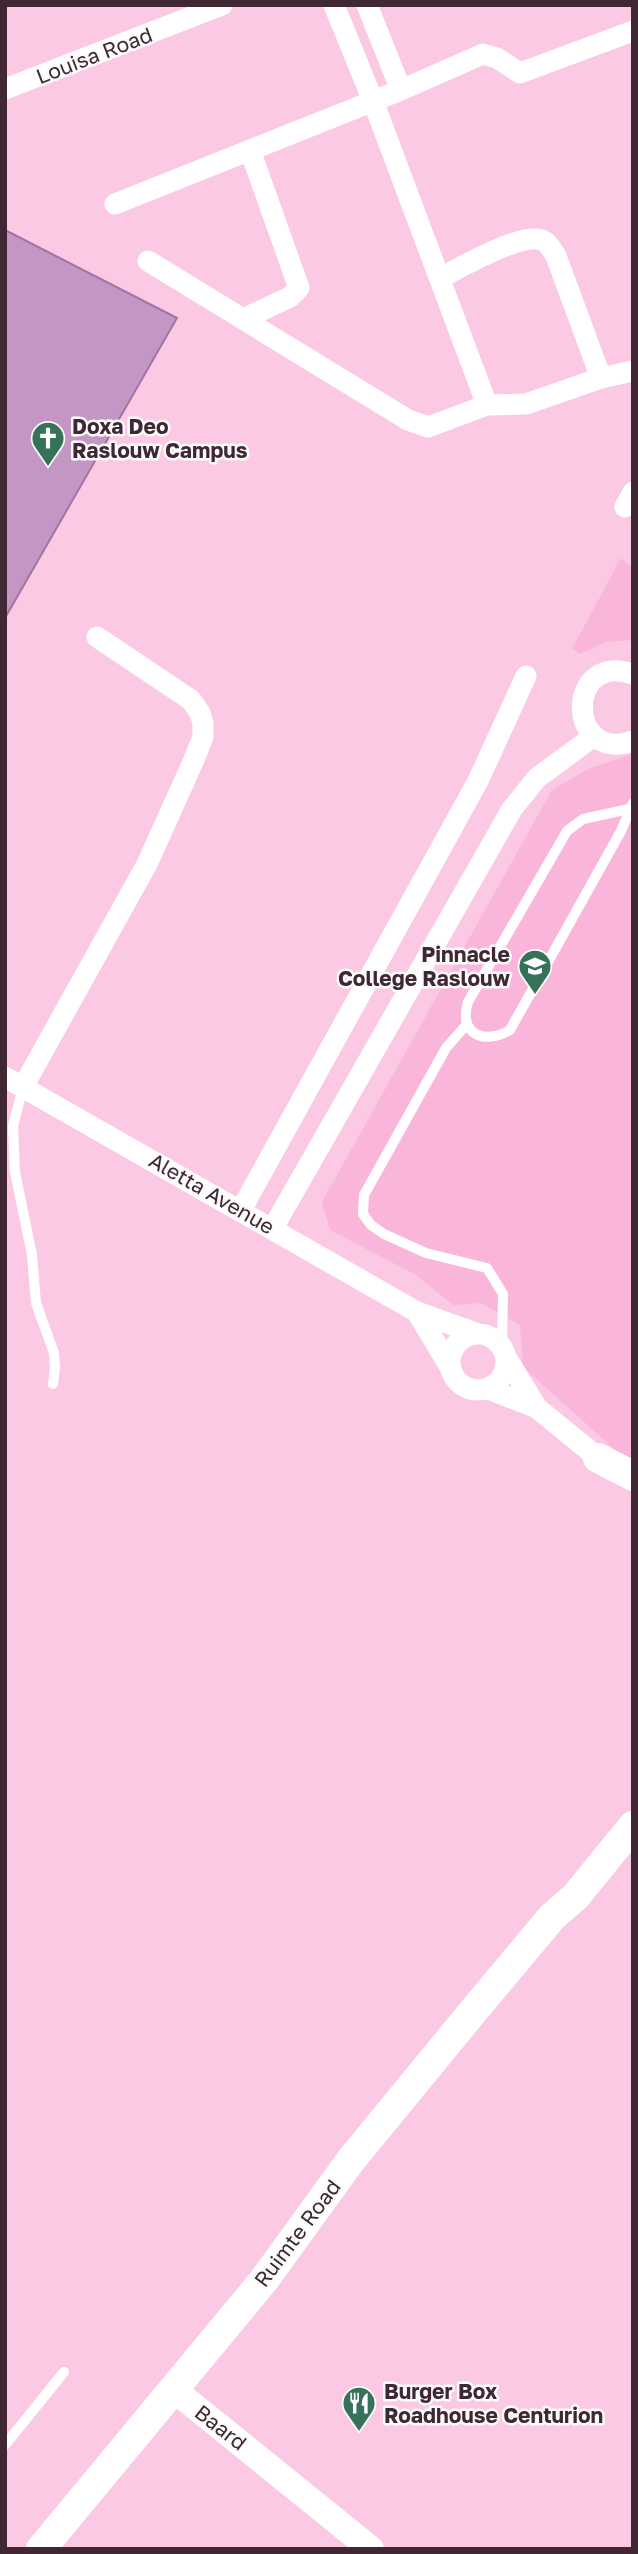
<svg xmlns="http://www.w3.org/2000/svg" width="638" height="2554" viewBox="0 0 638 2554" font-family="'Golos Text',sans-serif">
	<rect width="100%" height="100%" fill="#fbc9e3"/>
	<path fill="#fab6da" d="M621 558 633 568V640L605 642 580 654 572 649Z
		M633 754V1466L523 1367 520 1325 481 1303 453 1305 416 1275 330 1230 322 1202 552 790 590 768Z"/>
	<path fill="#c396c3" stroke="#a075a1" stroke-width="2" d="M5 230 177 318 5 618Z"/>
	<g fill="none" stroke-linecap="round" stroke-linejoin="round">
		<path stroke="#fff" stroke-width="10" d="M629 809 583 819 567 831 468 1002C458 1035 485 1045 510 1030L621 831 633 803
			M467 1024 446 1048 364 1195 363 1214 371 1225 384 1234 426 1253 487 1268 503 1294 502 1348
			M23 1087 13 1126 15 1172 32 1255 36 1303 54 1353 55 1368 53 1384
			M5 2445 64 2372"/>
		<path stroke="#fff" stroke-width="21" d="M334 5 373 101 487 405
			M367 5 401 90
			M5 89 222 5
			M115 204 401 90 483 54 497 58 520 73 633 31
			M148 261 408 420 428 427 487 405 526 404 601 378 633 371
			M440 278C460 268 521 232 542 240 549 243 552 250 556 256L601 378
			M243 319 290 297 299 288 250 150
			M625 507 633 492
			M633 674C565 651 566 764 633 741
			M5 1077 417 1312 478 1334
			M23 1087 147 864 193 762 203 737V723L200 713 191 700 97 637
			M241 1210 478 781 526 676
			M273 1228 512 809 537 778 594 736
			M417 1312 450 1367
			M450 1362a28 28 0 1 1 56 0a28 28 0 1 1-56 0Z
			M506 1357 537 1408
			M488 1389 537 1408 608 1466"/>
		<path stroke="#fff" stroke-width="26" d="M173 2389 371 2549"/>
		<path stroke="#fff" stroke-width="30" d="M598 1458 633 1476
			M41 2549 264 2280 351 2160 475 2009 552 1917 576 1896 633 1826"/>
	</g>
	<defs>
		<symbol id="church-pin" viewBox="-11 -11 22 30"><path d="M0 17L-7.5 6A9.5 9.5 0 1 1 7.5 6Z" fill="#36715a" stroke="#fbfbfb"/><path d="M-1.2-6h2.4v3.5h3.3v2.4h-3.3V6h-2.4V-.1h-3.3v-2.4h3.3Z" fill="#fff"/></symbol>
		<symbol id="school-pin" viewBox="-11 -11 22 30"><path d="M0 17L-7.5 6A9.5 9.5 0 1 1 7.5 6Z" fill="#36715a" stroke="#fbfbfb"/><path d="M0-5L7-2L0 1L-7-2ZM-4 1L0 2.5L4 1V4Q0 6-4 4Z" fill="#fff"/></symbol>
		<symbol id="restaurant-pin" viewBox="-11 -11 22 30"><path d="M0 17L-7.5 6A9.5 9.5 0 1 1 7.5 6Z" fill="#36715a" stroke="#fbfbfb"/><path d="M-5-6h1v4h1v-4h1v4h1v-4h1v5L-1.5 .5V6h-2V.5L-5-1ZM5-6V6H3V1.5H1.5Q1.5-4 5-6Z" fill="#fff"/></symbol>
	</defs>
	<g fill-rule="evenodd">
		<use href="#church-pin" x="29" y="419" width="38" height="52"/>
		<use href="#school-pin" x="516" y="947" width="38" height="52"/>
		<use href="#restaurant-pin" x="340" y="2384" width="38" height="52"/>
	</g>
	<g text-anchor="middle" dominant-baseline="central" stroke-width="5" stroke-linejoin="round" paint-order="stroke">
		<g font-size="21" fill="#3f2834" stroke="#fbfbfb">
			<text transform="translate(94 55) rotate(-21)">Louisa Road</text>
			<text transform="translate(212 1193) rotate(30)">Aletta Avenue</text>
			<text transform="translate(297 2233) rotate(-53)">Ruimte Road</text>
			<text transform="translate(221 2427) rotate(38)">Baard</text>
		</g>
		<g font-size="21" font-weight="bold" fill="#3f2834" stroke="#fbfbfb" text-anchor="start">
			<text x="72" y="426">Doxa Deo<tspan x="72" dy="24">Raslouw Campus</tspan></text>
			<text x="510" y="954" text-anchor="end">Pinnacle<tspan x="510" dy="24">College Raslouw</tspan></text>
			<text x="384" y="2391">Burger Box<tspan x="384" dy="24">Roadhouse Centurion</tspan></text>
		</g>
	</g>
	<rect width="638" height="2554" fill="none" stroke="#3f2834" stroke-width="14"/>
</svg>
